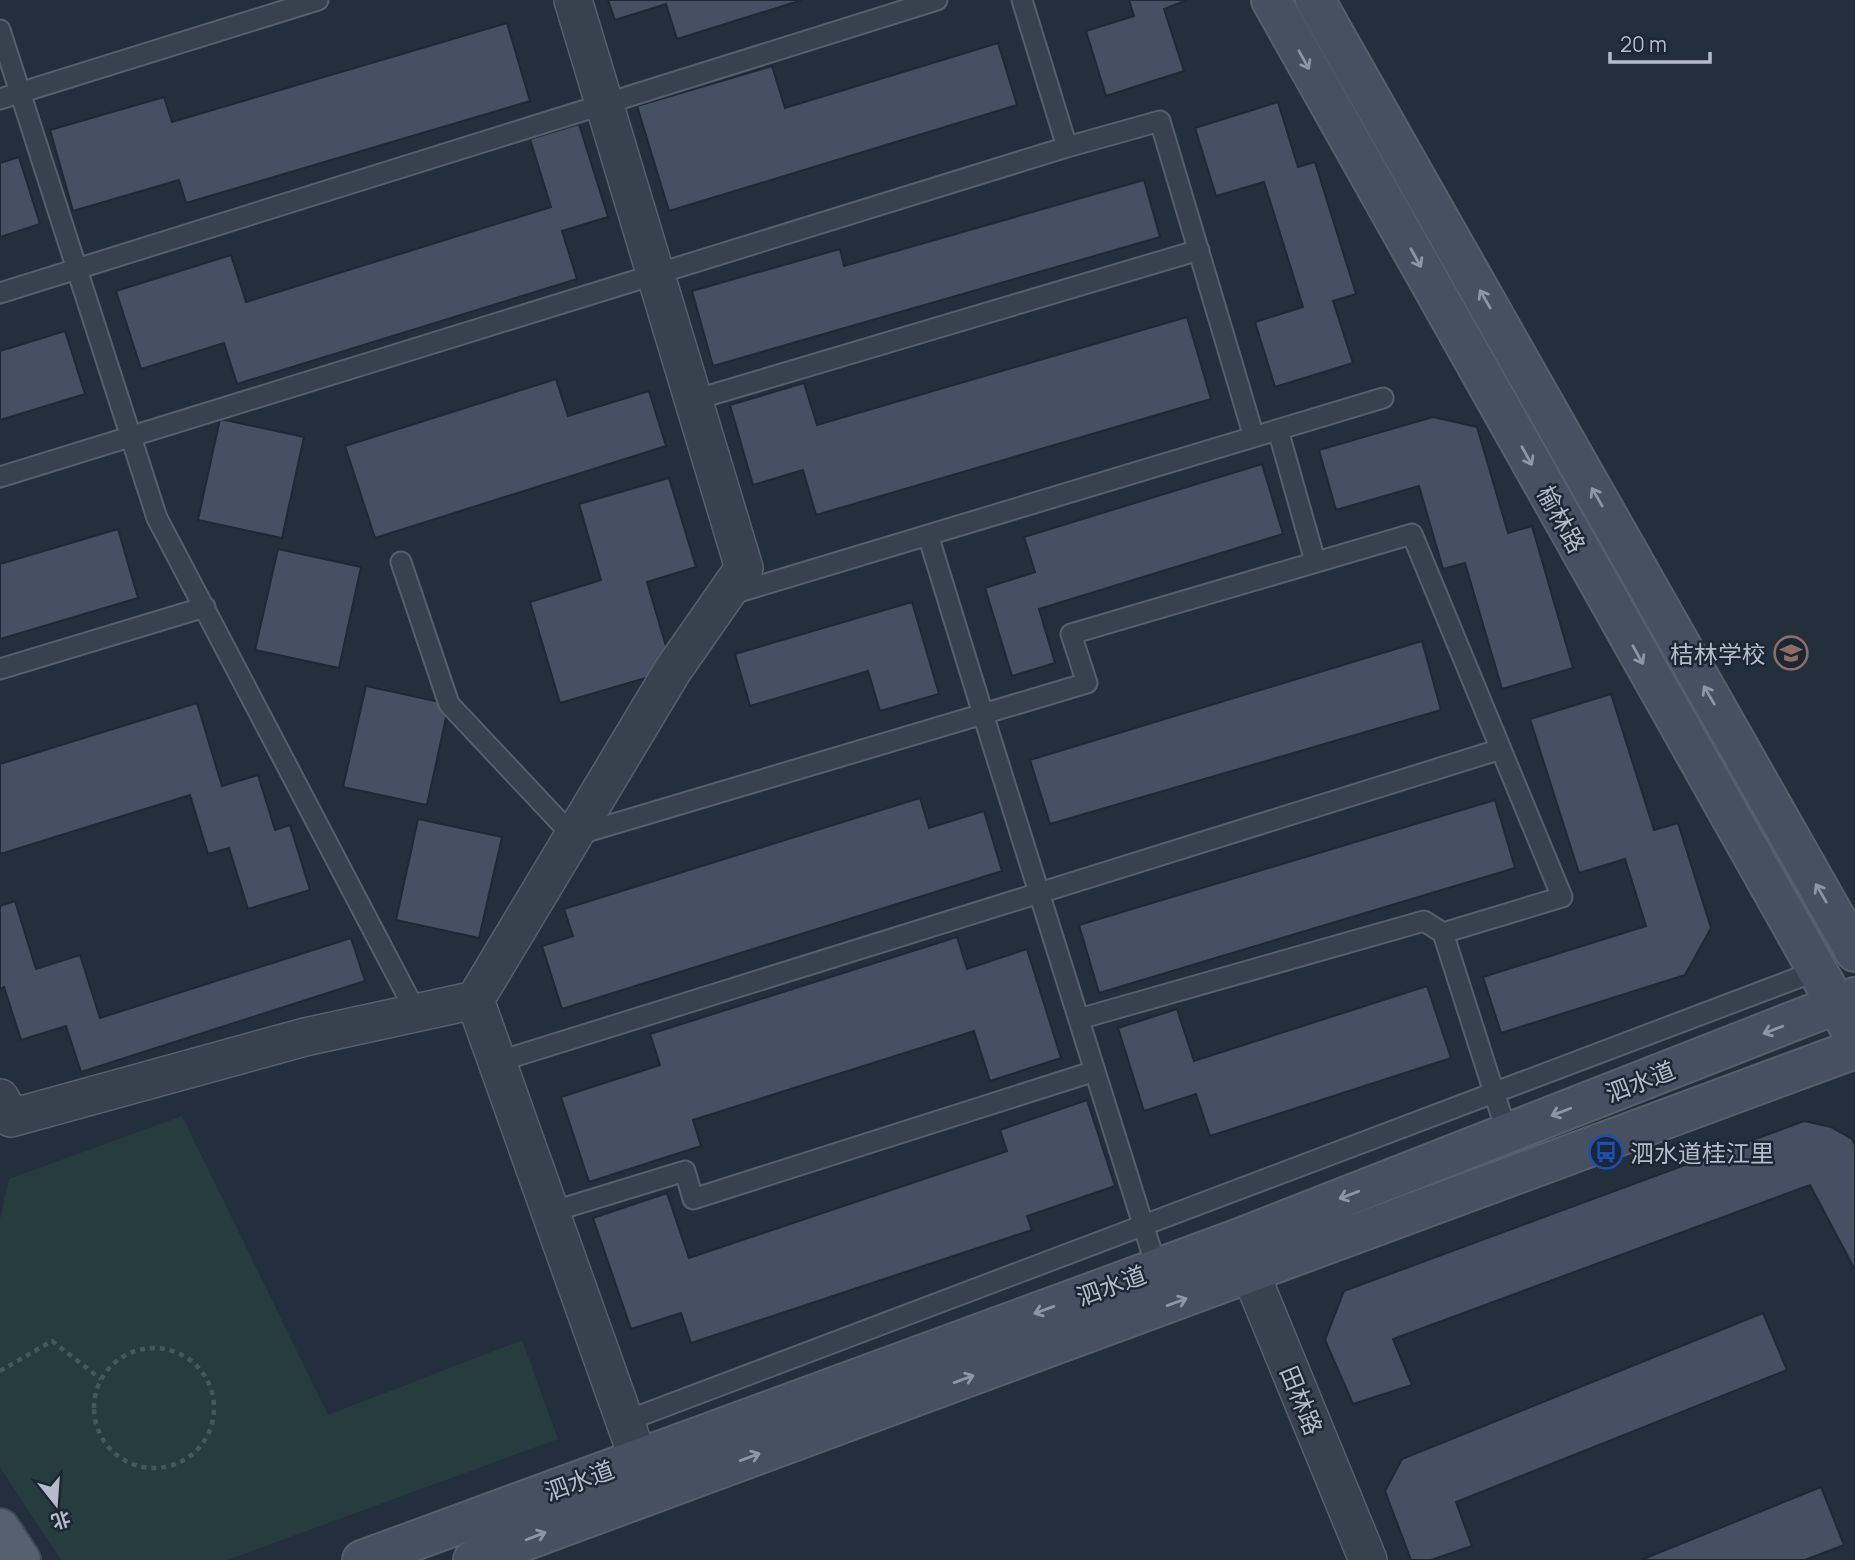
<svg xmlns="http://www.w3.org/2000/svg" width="1855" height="1560" viewBox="0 0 1855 1560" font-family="Manrope,'Noto Sans SC',sans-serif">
	<rect width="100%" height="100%" fill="#242f3e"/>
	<path fill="#263c3f" d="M182 1116 328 1415 522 1340 558 1439 227 1560H61L0 1467V1219L9 1179Z"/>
	<path fill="#455162" stroke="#1f2835" stroke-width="2" d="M608 0H802L677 39 666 4 615 20Z
		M1129 0H1187L1164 9 1184 71 1106 96 1086 31 1134 16Z
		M507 23 530 101 186 203 179 180 73 211 50 130 164 97 172 122Z
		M998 43 1017 105 669 211 637 106 772 66 785 108Z
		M1278 102 1298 167 1315 162 1356 294 1333 301 1353 363 1275 387 1255 322 1303 307 1264 182 1216 196 1195 128Z
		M579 124 608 217 562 231 577 279 237 384 224 343 141 369 116 291 231 255 246 302 551 207 530 139Z
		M19 157 40 224 0 237V163Z
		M1144 180 1160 237 713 366 692 291 840 249 844 266Z
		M1187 317 1211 399 816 515 803 470 753 485 730 405 804 383 817 425Z
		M65 331 85 394 0 420V351Z
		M556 379 568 416 649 391 666 446 375 538 345 446Z
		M1433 417 1477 427 1508 533 1532 526 1573 668 1502 689 1465 563 1443 569 1419 486 1336 510 1319 450Z
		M220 419 304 437 282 538 198 520Z
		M1262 464 1283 534 1039 609 1055 663 1012 676 985 588 1035 572 1024 537Z
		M669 478 696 567 647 582 673 670 560 703 530 602 601 580 579 504Z
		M118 529 138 598 0 639V564Z
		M278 549 361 567 339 668 255 650Z
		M912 602 939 694 880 711 868 671 750 706 735 654Z
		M1422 641 1441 710 1050 824 1030 760Z
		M366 686 449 704 427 805 343 787Z
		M1611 694 1654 830 1678 823 1711 928 1685 975 1501 1033 1483 977 1646 926 1625 859 1579 873 1530 719Z
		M197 703 222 786 258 775 275 830 290 825 310 890 248 909 229 848 208 854 190 795 0 854V764Z
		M920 798 929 828 984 811 1002 871 562 1009 542 946 573 936 564 909Z
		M1495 800 1515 868 1099 993 1079 925Z
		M418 819 502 837 479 938 396 920Z
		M15 901 36 969 80 955 100 1018 351 938 365 981 81 1072 66 1026 21 1040 4 987 0 989V906Z
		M957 937 967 969 1027 949 1061 1058 990 1081 974 1031 693 1120 701 1146 589 1182 561 1097 660 1065 650 1034Z
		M1427 986 1451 1058 1210 1136 1196 1094 1144 1111 1118 1028 1177 1009 1194 1061Z
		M1087 1100 1115 1186 1027 1216 1032 1230 691 1343 681 1313 631 1329 593 1218 667 1193 689 1258 1007 1151 1000 1130Z
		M1804 1121 1831 1127 1852 1139 1855 1145V1270L1810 1185 1393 1339 1412 1385 1353 1404 1325 1340 1344 1291Z
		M1763 1313 1787 1370 1456 1502 1472 1546 1431 1560H1411L1385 1491 1402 1459Z
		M1821 1487 1844 1545 1805 1560H1641Z"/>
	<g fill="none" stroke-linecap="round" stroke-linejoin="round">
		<defs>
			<path id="lane" d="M1022 0 1067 147 1160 121 1254 437
				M0 30 157 518 416 1012
				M0 99 318 0
				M0 293 937 0
				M694 400 1199 250
				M1278 430 1315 561
				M0 477 1067 147
				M928 535 1383 398
				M401 562 449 704 573 836 983 714 1157 1269
				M729 595 928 535 983 714 1087 683 1071 634 1412 534 1562 897 1443 933 1507 1133
				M0 669 205 607
				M1079 1019 1424 921 1443 933
				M497 1062 1501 749
				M551 1212 685 1171 693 1199 1095 1071
				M626 1421 1816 971"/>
			<path id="street" d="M573 0 744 568 673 670 475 1000 649 1489
				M0 1098 11 1118 305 1037 475 1000
				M1238 1243 1368 1560"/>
			<path id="secondary" d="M1271 0 1849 1027
				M1315 0 1855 952
				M362 1560 1237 1239 1855 997
				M473 1560 1855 1049"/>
			<path id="primary" d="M0 1528 21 1560"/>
		</defs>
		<use href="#lane" stroke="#565f6c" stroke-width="23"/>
		<use href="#street" stroke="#565f6c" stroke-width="40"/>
		<use href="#secondary" stroke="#565f6c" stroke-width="42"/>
		<use href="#primary" stroke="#414a57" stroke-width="42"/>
		<path stroke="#44595c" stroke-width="4.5" stroke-dasharray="5 5" stroke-linecap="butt" d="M94 1408a60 60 0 1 1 120 0a60 60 0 1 1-120 0Z
			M0 1371 52 1341 101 1379"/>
		<use href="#lane" stroke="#38414e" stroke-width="19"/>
		<use href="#street" stroke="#38414e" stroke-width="37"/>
		<use href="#secondary" stroke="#465061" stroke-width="38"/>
		<use href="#primary" stroke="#56606e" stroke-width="38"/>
	</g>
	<defs><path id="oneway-shaft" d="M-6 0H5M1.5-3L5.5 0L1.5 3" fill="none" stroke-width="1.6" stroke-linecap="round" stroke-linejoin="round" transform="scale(1.75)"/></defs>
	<g stroke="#8e96a5">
		<use href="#oneway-shaft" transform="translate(1304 60) rotate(61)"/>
		<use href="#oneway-shaft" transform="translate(1416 258) rotate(61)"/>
		<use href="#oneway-shaft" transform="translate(1485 299) rotate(-120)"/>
		<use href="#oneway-shaft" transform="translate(1527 456) rotate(61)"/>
		<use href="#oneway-shaft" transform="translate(1597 497) rotate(-120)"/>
		<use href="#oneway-shaft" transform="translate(1638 655) rotate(61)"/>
		<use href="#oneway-shaft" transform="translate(1709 695) rotate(-120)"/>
		<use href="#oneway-shaft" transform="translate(1821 893) rotate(-120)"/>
		<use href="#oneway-shaft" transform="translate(1773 1030) rotate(159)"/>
		<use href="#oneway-shaft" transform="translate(1561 1112) rotate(159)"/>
		<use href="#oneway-shaft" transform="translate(1349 1195) rotate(159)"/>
		<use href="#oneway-shaft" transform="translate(1177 1302) rotate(-20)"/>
		<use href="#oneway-shaft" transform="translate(1044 1310) rotate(160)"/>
		<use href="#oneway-shaft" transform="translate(964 1379) rotate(-20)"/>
		<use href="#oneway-shaft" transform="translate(750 1457) rotate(-20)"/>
		<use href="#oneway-shaft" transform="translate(536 1536) rotate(-21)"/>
	</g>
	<defs>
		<symbol id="school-ring" viewBox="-11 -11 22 22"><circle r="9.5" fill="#1d2633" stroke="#8d6e63" stroke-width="1.5"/><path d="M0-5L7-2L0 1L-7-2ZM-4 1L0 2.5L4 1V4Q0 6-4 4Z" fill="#8d6e63"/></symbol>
		<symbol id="bus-ring" viewBox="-11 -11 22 22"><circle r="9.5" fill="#1d2633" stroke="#1a4fb4" stroke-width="1.5"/><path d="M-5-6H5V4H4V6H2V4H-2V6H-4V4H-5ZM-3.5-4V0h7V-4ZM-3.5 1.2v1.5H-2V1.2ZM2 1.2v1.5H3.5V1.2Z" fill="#1a4fb4"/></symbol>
	</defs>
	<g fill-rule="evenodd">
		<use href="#school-ring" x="1772" y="634" width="38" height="38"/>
		<use href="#bus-ring" x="1587" y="1133" width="38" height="38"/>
	</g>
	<g text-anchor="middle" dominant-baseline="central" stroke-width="5" stroke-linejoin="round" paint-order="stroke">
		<g font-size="24" fill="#b4bcc9" stroke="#1d2633">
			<text transform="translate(1562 519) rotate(61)">榆林路</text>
			<text transform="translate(1640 1081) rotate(-21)">泗水道</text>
			<text transform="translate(1111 1285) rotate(-20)">泗水道</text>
			<text transform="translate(1302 1400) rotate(68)">田林路</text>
			<text transform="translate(579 1480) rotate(-20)">泗水道</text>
		</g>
		<g font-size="24" fill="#b4bcc9" stroke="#1d2633" text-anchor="end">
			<text x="1766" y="653">桔林学校</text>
			<text x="1630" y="1152" text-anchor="start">泗水道桂江里</text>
		</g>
	</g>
	<g transform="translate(56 1504) rotate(163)" stroke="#1d2633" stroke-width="5" paint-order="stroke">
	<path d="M0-5L12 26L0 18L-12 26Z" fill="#b4bcc9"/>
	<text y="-10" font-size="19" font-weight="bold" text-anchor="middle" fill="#b4bcc9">北</text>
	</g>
	<path d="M1610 52v10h100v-10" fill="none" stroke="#b4bcc9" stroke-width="3.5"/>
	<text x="1620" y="52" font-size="21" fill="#b4bcc9" stroke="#1d2633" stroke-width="5" paint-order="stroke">20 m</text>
</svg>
